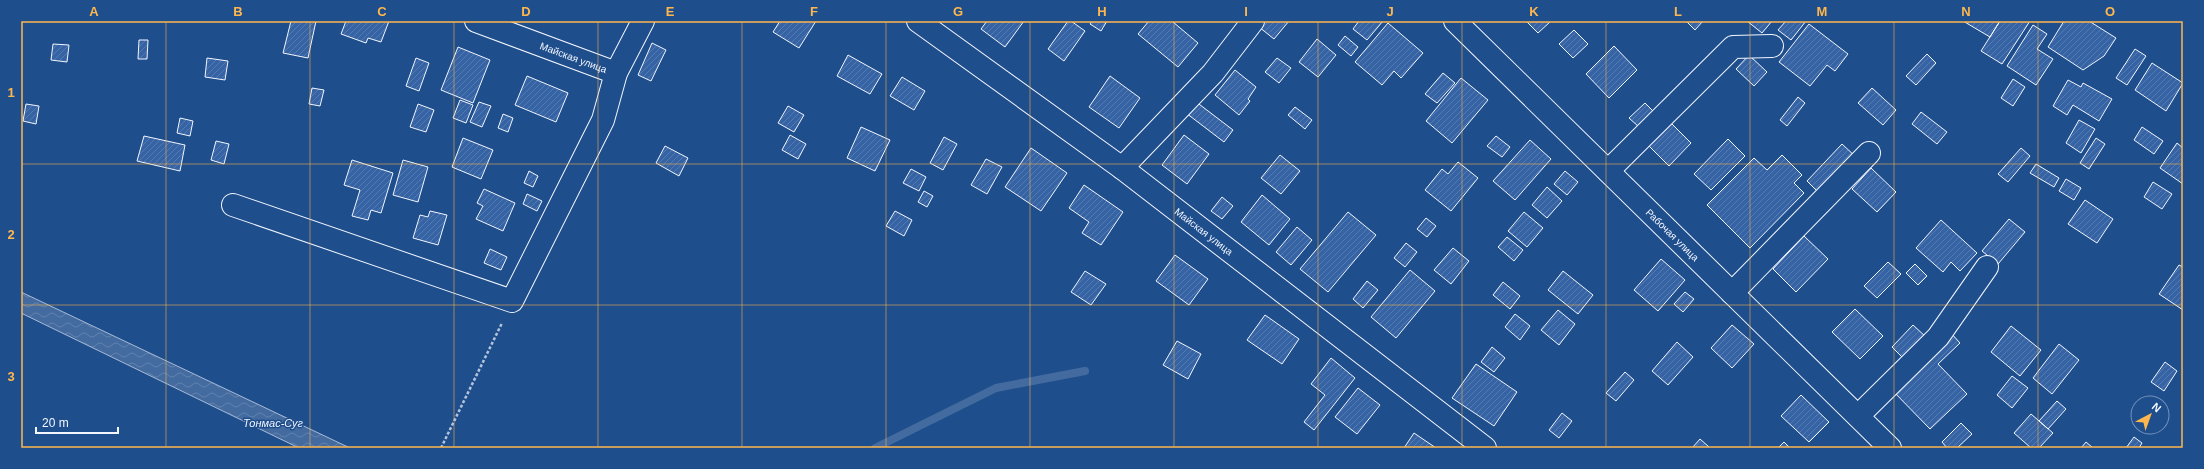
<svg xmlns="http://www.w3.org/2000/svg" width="2204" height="469" viewBox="0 0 2204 469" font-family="Helvetica,sans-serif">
	<defs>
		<pattern id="water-waves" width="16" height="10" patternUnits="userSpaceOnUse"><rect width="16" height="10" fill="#446ba0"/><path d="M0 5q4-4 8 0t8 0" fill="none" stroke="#5f81ae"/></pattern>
		<pattern id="building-hatch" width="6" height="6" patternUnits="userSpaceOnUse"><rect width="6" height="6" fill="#3563a3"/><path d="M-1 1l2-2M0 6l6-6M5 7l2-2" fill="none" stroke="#537ab1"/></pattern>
	</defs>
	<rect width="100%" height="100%" fill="#1f4e8c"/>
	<path fill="url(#water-waves)" stroke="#a8bbd7" d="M21 292 350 448H299L21 313Z"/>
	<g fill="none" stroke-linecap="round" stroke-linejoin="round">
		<path stroke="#446ba0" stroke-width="8" d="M875 448 996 388 1085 371"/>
	</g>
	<path fill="url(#building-hatch)" stroke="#f2f6ff" d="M291 21H316L308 58 283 53Z
		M346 21H389L381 42 368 38 366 43 341 34Z
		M780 21H816L799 48 773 32Z
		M987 21H1024L1005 47 981 29Z
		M1068 21H1071L1085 31 1064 61 1048 49Z
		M1092 21H1107L1101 31 1090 24Z
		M1149 21H1174L1173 22 1198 43 1178 67 1138 34Z
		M1264 21H1289L1274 39 1259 27Z
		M1359 21H1383L1367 40 1353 29Z
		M1526 21H1551L1538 33Z
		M1686 21H1703L1695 30Z
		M1747 21H1772L1762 33Z
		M1786 21H1806L1791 40 1778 30Z
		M1963 21H2000L1990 37Z
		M2000 21H2030L2002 64 1981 51Z
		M2064 21H2089L2116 38 2104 56 2083 70 2048 47Z
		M1388 23 1423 53 1401 78 1394 71 1382 85 1355 62Z
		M1809 24 1848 54 1835 71 1827 65 1810 86 1779 62Z
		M2033 25 2047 34 2037 49 2053 59 2036 85 2007 66Z
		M1574 30 1588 44 1573 58 1559 44Z
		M1345 36 1358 47 1351 56 1338 45Z
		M1317 39 1336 55 1318 77 1299 62Z
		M139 40H148L147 59H138Z
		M652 43 666 50 651 81 638 75Z
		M53 44 69 45 67 62 51 60Z
		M1614 46 1637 70 1609 98 1586 74Z
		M458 47 490 60 473 103 441 90Z
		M2135 49 2146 56 2127 85 2116 78Z
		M1927 54 1936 63 1916 85 1906 76Z
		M848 55 882 74 870 94 837 76Z
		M1749 55 1767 72 1754 86 1736 69Z
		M207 58 228 61 225 80 205 77Z
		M416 58 429 63 419 91 406 86Z
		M1277 58 1291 68 1279 83 1265 72Z
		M2152 63 2183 83 2166 111 2135 90Z
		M1235 70 1256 87 1248 99 1250 101 1239 115 1215 95Z
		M1443 73 1455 83 1437 103 1425 94Z
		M527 76 568 93 556 122 515 105Z
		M1110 76 1140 98 1119 128 1089 107Z
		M902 77 925 91 914 110 890 96Z
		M1461 78 1488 100 1452 143 1426 121Z
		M2013 79 2025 87 2013 106 2001 98Z
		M2068 80 2081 87 2083 83 2112 99 2099 121 2073 105 2067 115 2053 106Z
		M312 88 324 90 320 106 309 104Z
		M1872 88 1896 110 1883 125 1858 103Z
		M1798 97 1805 103 1787 126 1780 120Z
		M460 100 473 105 466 123 453 118Z
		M1195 101 1233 130 1224 142 1186 113Z
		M479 102 491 106 482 127 470 122Z
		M1645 103 1654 112 1639 127 1629 118Z
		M26 104 39 106 36 124 23 121Z
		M418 104 434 110 426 132 410 127Z
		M788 106 804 115 794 132 778 123Z
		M1295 107 1312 120 1305 129 1288 115Z
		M1921 112 1947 132 1937 144 1912 124Z
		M503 114 513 118 508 132 498 128Z
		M180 118 193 121 190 136 177 133Z
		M2079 120 2095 129 2081 153 2066 143Z
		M1669 121 1691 143 1669 166 1647 144Z
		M861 127 890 140 875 171 847 158Z
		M2142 127 2163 141 2154 154 2134 140Z
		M790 135 806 144 798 159 782 150Z
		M1184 135 1209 154 1187 184 1162 165Z
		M144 136 185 145 180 171 137 161Z
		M1496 136 1510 147 1502 157 1487 146Z
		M944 137 957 144 943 170 930 163Z
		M463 138 493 150 481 179 452 167Z
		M2096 138 2105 144 2089 169 2080 163Z
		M1728 139 1745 156 1711 190 1694 174Z
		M1530 140 1551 159 1515 200 1493 181Z
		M216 141 229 144 224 164 211 160Z
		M2177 143 2183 148V184L2160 168Z
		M1842 144 1857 158 1821 195 1807 181Z
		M665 146 688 158 679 176 656 163Z
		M1031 148 1067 173 1041 211 1005 187Z
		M2021 148 2030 156 2008 182 1998 174Z
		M1280 155 1300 171 1281 194 1261 178Z
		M1782 155 1802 175 1794 183 1804 193 1750 248 1707 205 1754 158 1767 170Z
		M986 159 1002 167 987 194 971 185Z
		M352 160 393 173 381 213 371 210 368 220 352 216 360 190 344 185Z
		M403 160 428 167 418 202 393 195Z
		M1458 162 1478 178 1451 211 1425 190 1442 169 1448 174Z
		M2036 164 2059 178 2054 187 2030 173Z
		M1871 168 1896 192 1877 212 1852 189Z
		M911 169 926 177 919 191 903 183Z
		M529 171 538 176 533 187 524 183Z
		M1565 171 1578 182 1567 195 1554 184Z
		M2066 179 2081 188 2074 200 2059 191Z
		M2153 182 2172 194 2162 209 2144 197Z
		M1084 185 1123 212 1101 245 1082 233 1089 222 1069 208Z
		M1547 187 1562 201 1547 218 1532 205Z
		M484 189 515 203 503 231 476 219 483 206 477 203Z
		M924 191 933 196 927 207 918 202Z
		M527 194 542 201 537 211 523 204Z
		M1262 195 1290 219 1269 245 1241 222Z
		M1222 197 1233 206 1222 219 1211 211Z
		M2085 200 2113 219 2097 243 2068 224Z
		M430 211 447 215 438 245 413 238 420 215 428 217Z
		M895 211 912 220 904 236 886 226Z
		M1348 212 1376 235 1328 292 1300 269Z
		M1524 212 1543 228 1527 247 1508 231Z
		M1426 218 1436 226 1427 237 1417 229Z
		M2009 219 2025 232 1998 264 1982 251Z
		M1941 220 1977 253 1960 271 1951 262 1943 272 1916 248Z
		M1297 227 1312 240 1291 265 1276 252Z
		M1804 236 1828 259 1796 292 1773 269Z
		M1507 237 1523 250 1514 261 1498 247Z
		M1406 243 1417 252 1405 267 1394 258Z
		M1453 248 1469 261 1451 284 1434 270Z
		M490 249 507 257 501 270 484 263Z
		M1175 255 1208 279 1189 305 1156 281Z
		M1661 259 1685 280 1658 311 1634 290Z
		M1888 262 1901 274 1877 298 1864 286Z
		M1915 264 1927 276 1918 285 1906 273Z
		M2179 265 2183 267V310L2159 294Z
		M1410 270 1435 291 1396 338 1371 317Z
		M1085 271 1106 284 1091 305 1071 292Z
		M1563 271 1593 295 1578 314 1548 290Z
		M1367 281 1378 290 1363 308 1353 299Z
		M1503 282 1520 296 1510 309 1493 295Z
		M1685 292 1694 299 1683 312 1674 304Z
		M1855 309 1883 336 1860 359 1832 332Z
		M1558 310 1575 324 1559 345 1541 330Z
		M1515 314 1530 326 1520 340 1505 327Z
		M1265 315 1299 339 1282 364 1247 340Z
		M1732 325 1754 344 1732 368 1711 348Z
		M1913 325 1927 338 1905 360 1892 347Z
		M2011 326 2041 350 2020 376 1991 352Z
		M1950 332 1960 343 1938 364 1967 394 1930 429 1891 389Z
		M1177 341 1201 354 1188 379 1163 365Z
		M1677 342 1693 357 1668 385 1652 371Z
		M2059 344 2079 360 2052 394 2033 378Z
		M1492 347 1505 358 1494 372 1481 362Z
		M1331 358 1355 378 1314 430 1304 422 1325 395 1311 384Z
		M2165 362 2177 371 2164 391 2151 382Z
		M1476 364 1517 392 1494 426 1452 398Z
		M1625 372 1634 380 1616 401 1606 393Z
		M2012 376 2028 388 2012 408 1997 395Z
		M1358 388 1380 405 1357 434 1335 417Z
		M1801 395 1829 422 1809 442 1781 416Z
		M2057 401 2066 409 2048 429 2039 421Z
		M1562 413 1572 421 1559 438 1549 430Z
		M2031 414 2053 433 2039 448H2031L2014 433Z
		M1961 423 1972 434 1957 448H1947L1942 442Z
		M1414 433 1436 448H1404Z
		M2134 437 2142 443 2139 448H2126Z
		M1700 439 1709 447 1708 448H1692Z
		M1784 442 1790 448H1778Z
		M2086 442 2093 448H2081Z"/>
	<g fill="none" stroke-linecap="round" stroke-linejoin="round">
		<defs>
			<g id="minor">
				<path id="s1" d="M476 21 616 73"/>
				<path id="s2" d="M918 21 1122 168 1485 448"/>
				<path d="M1122 168 1213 73 1253 21"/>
				<path d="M1608 171 1733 47 1772 46"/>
				<path d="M233 205 512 301 603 120 616 73 643 21"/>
				<path d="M1732 293 1869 153"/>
				<path d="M1858 416 1938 337 1987 267"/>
			</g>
			<g id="major">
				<path id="s3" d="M1455 21 1890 448"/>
			</g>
		</defs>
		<use href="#minor" stroke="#f2f6ff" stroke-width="24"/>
		<use href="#major" stroke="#f2f6ff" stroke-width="24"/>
		<path stroke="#b3c4dc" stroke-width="2.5" stroke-dasharray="3 2" stroke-linecap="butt" d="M441 448 502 323"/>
		<use href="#minor" stroke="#1f4e8c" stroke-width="22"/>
		<use href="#major" stroke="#1f4e8c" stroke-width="22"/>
	</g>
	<path fill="none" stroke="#ffb74d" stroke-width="1" stroke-opacity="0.55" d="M166 21V448M310 21V448M454 21V448M598 21V448M742 21V448M886 21V448M1030 21V448M1174 21V448M1318 21V448M1462 21V448M1606 21V448M1750 21V448M1894 21V448M2038 21V448M21 164H2183M21 305H2183"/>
	<g text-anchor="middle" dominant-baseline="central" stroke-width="3" stroke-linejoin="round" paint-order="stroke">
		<g font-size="10" fill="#f2f6ff" stroke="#1f4e8c">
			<text stroke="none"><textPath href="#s1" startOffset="104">Майская улица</textPath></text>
			<text stroke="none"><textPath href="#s2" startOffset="355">Майская улица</textPath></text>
			<text stroke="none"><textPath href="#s3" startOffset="305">Рабочая улица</textPath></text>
		</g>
		<g font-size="11" font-style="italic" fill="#f2f6ff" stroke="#1f4e8c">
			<text x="273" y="423">Тонмас-Суг</text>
		</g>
	</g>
	<rect width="2204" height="469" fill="none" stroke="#1f4e8c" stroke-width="44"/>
	<g transform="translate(2150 415) rotate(41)"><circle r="19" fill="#1f4e8c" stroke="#7391ba"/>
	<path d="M0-3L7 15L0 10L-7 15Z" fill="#ffb74d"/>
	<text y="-6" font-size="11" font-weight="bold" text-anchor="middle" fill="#f2f6ff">N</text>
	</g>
	<path d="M36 427v6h82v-6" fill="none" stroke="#f2f6ff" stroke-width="2"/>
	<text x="42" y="427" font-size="12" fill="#f2f6ff" stroke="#1f4e8c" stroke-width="3" paint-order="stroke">20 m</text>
	<rect x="22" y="22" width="2160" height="425" fill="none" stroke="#ffb74d" stroke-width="1.5"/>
	<g font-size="13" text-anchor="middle" font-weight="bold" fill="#ffb74d">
		<text x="94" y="16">A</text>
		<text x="238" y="16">B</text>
		<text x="382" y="16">C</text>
		<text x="526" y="16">D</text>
		<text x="670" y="16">E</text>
		<text x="814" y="16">F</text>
		<text x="958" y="16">G</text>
		<text x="1102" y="16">H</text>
		<text x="1246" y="16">I</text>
		<text x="1390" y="16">J</text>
		<text x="1534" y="16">K</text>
		<text x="1678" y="16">L</text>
		<text x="1822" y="16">M</text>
		<text x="1966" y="16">N</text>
		<text x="2110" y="16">O</text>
		<text x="11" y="97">1</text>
		<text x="11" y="239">2</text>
		<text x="11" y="381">3</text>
	</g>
</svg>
